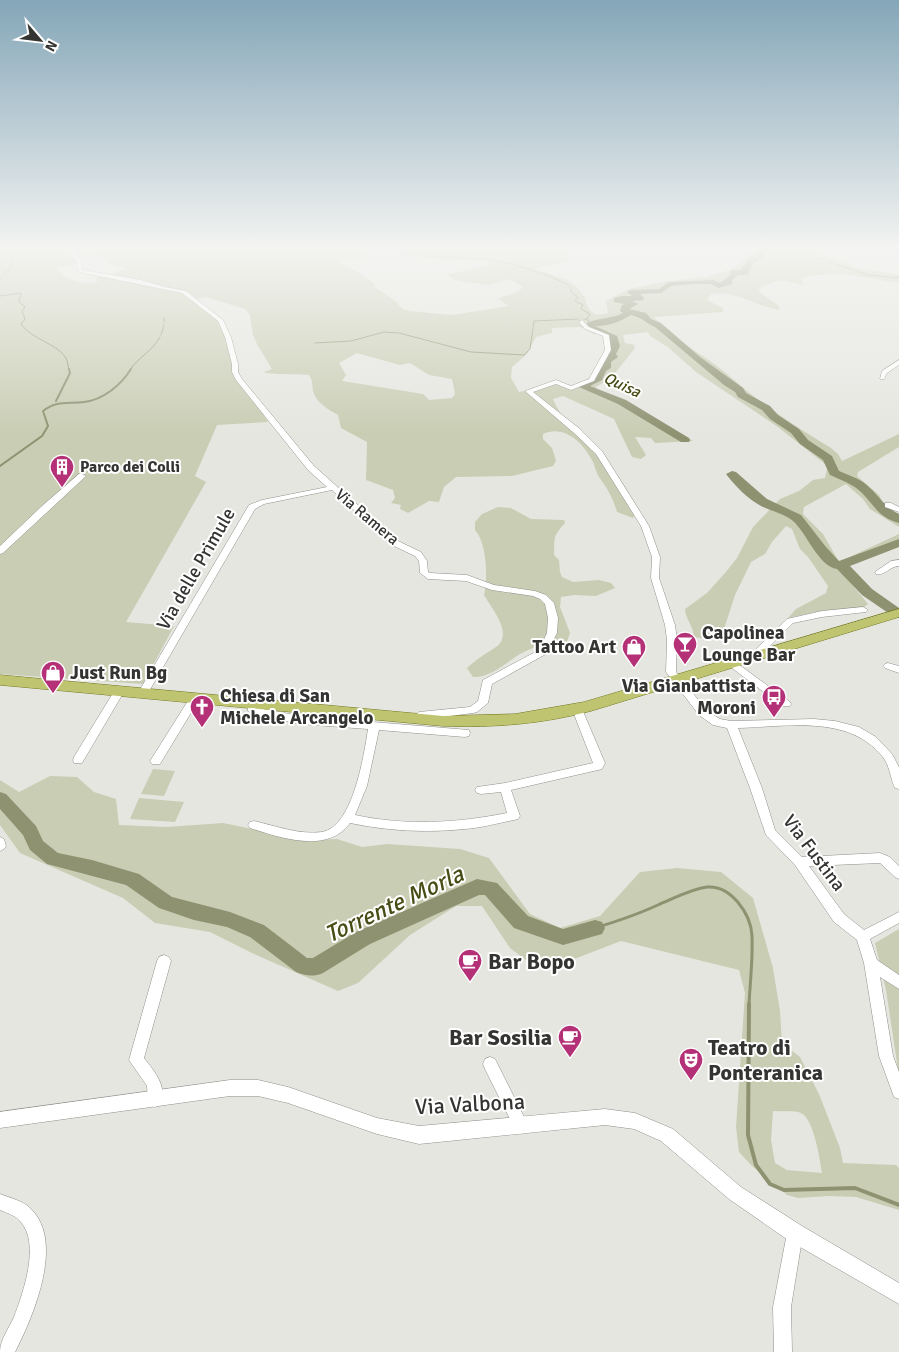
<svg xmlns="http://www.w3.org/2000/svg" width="899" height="1352" viewBox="0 0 899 1352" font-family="Signika,sans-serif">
	<rect width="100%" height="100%" fill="#e6e6e1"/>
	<path fill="#c9cdb3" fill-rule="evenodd" d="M0 246H374L362 260 344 258 338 262 358 272 376 285 373 286 394 300 403 309 409 311 452 315 509 306 498 299C507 294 516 295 523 287L510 279 489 285 458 281 447 275 491 264 484 260C465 260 402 263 393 246H581L574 252 566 262 534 269 566 279 576 286 586 299C585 306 591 311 596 315L608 313 606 301 629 289 662 282 706 277 730 270 754 252 774 246H809L803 248 843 261 857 268 899 275V283L844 274 819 275 801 278 804 285 780 280 761 287 758 291 778 305 780 310C758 307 733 289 711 294L707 300 723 308V312L654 317C669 335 691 348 710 361 725 371 738 384 752 395 777 414 804 432 831 448L838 454 842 461 899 434V447L858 472 857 476 879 495 889 513 899 519V527L870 509 863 499 846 484 804 507 803 514 823 534 839 562 899 534V544L844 565 845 576 868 604 864 607 820 611 788 618 796 609 826 593 828 586 808 557 800 549 792 529 786 526 772 542 765 554 751 562 735 595 725 626 724 640 720 641 694 637C693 625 685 618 685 609L707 593 725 573 737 558 753 527 780 499 799 491 813 480 825 478 827 469 825 464 778 427 696 372 668 347 650 336 648 332 623 335 625 343 634 345 635 348 611 378 596 387 597 391 621 399 693 441 655 443 651 438 635 437 646 455 641 459 632 457 614 419 563 396 553 399C563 425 590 442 608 463 620 477 629 493 638 509L633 518 617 512C613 498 607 488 599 477 596 472 595 467 593 462 584 444 565 424 543 434V439L552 448 556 461 553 466 512 476 456 477 444 487 439 502 429 501 408 513 400 509 401 505 391 503 395 498 393 490 366 480 367 442 341 428 338 415C328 409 316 403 313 391 312 384 313 381 309 375 300 374 269 375 264 372L272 369 257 344 253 335 250 315 245 309 206 297 196 299 221 319 241 378 268 422 217 425 195 476 206 482 126 622 174 626 143 684 0 674ZM84 255 100 256 109 264 124 268 113 275 97 277V282C85 285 61 280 57 267H69L75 263V258ZM580 327 594 334H610L612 343 608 357 598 375 579 387 561 383 519 392 511 378 512 367 527 354 536 337 552 333V328ZM357 353 400 365 410 363 429 375 452 379 455 394 452 398 429 400 423 394 342 381 346 375 339 363Z
		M498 507 511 508 531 519 564 520 565 523C552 537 555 538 554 555L559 560 560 572 562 577 573 582 599 580 611 583 615 588 596 596 574 595 561 597 560 607 570 633 564 651 543 644C535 647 527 650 520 654 505 663 492 677 473 677L467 668C478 658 484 655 496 647 514 634 492 609 484 595 488 579 487 543 475 530V522L482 514Z
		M153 769 175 771 164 796 141 794Z
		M50 776 77 777 94 792 116 799 119 825 167 827 223 823 306 840 337 839 362 847 387 844 460 849 489 858 530 914 560 928 600 916 640 872 677 868 721 872 753 898 773 968 780 1011 782 1043 800 1057 819 1094 840 1148 843 1163 896 1165 899 1168V1210L856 1197 829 1196 798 1198 787 1195 752 1166 739 1152 736 1127 745 993 739 970 621 941 569 961 538 969 510 948 482 906H456L410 935 358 983 338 991 252 953 210 932 155 923 123 898 20 853 0 825V780L19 792ZM773 1111C781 1112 794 1110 801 1113 814 1119 820 1160 822 1173L787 1170 775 1163 771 1140Z
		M139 798 184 802 175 822 130 819Z
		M899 929V1076L886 990 875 943Z"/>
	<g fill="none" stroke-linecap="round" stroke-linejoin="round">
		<path stroke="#8e9271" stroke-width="1" d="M394 246 393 252C427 258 457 256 489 260 513 263 549 274 570 286L572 293 578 297 575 301 583 305 581 309 590 314 587 319
			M782 246 868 275 899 278
			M0 279C10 269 17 261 12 246
			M0 296 21 293 19 302 25 307 22 311 25 319 21 324C31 339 58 344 66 358 68 362 68 367 69 370
			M164 318V322
			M584 319H587L590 324
			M161 335 164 325
			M315 343 351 341 384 332 399 333 471 352 524 355 530 349 534 321 578 319
			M130 370C138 357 153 351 160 337"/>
		<path stroke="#8e9271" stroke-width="2" d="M56 401 70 373 69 369
			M0 466 42 436 48 426 43 411C57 400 68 404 84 402 103 400 121 385 131 369"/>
		<path stroke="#8e9271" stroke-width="3" d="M595 928C618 921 639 914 660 904 675 898 691 889 707 887 731 885 751 914 752 936 753 959 750 983 749 1005"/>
		<path stroke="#8e9271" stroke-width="4" d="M749 1004 748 1135 756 1165 770 1184 784 1190 855 1188 899 1205"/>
		<path fill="#8e9271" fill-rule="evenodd" d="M770 246H781L766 253 763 258 757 259 758 261 753 263 748 275H738L732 280V284L719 288 711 284H694L671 286 661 293 640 294 644 298 643 300 632 301 638 304 629 309 646 313 651 319 661 323 700 357 743 388 746 393 770 406 778 415 799 429 808 440 832 456 839 471C850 476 862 479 870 488 882 499 883 506 899 514V523C879 518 875 506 862 493 853 484 841 480 830 475L823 460 800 444 791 433 770 419 762 410 738 397 735 392 724 385 655 327C646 323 641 317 631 315 622 321 606 327 595 326L617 336 620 346 616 354 618 357 611 362V368L606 371 602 380 590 386 626 400 689 438 690 440 689 442H681L618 404 579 387 586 380 595 376 599 368 603 365 601 361 608 356 606 354 610 346V339L589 330 586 324C594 318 612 319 623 313L620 311 622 305 625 304 614 302V298L622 296H632L627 292 631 290 659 289 669 282 713 280 720 283 730 275 731 270H743L741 268 746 264V260H749V256L757 254 760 249Z
			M732 471 736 472 767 499 801 515 826 547 839 561 899 539V547L850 566 872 589 899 608V618L894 617 862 595 837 569C819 567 806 532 793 521 785 514 771 511 761 506 748 499 735 486 726 474Z
			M0 792 6 794 36 826 43 841 58 853 92 860 139 874 172 897 230 912 264 925 307 958H313L356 932 477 879 497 883 528 916 563 929 595 920 602 922 605 928 602 934 563 945 514 928 485 895H479L370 944 323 973C314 977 305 976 296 972L250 937 227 927 194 920 159 908 126 885 47 864 30 850 23 835 0 809Z"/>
		<defs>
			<path id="minor" d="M72 246H76V255L81 259 83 270 141 280 165 287 186 291 223 320 231 337 238 364V372L242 379 314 466 398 541 421 552 427 561 428 572 430 573 467 575 494 585 535 591 546 595 554 603 558 618 557 633 546 654 492 684 488 703 477 712 473 713 419 720 415 718 414 716 419 712 470 707 478 701 483 680 539 650 547 633 548 618 545 604 540 599 533 596 492 590 466 581 428 579 420 573 419 561 415 556 392 545 332 490 264 504 255 509 148 693 147 695H139L138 693 249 505 262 500 327 487 308 470 236 380 232 372V364L225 337 218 321 182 293 79 272 76 260 70 255Z
				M582 320 589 327 609 335 611 350 594 381 571 390 556 384 533 392 580 429 602 451 649 526 660 557 659 578 675 625 677 640 676 672 707 711 720 719 731 721 814 719 835 721 859 727 876 737 892 754 899 767V789L895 788C890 778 890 765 882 756 848 714 785 727 738 728L762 788 775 830 802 857 880 853 890 857 899 866V879L895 877 880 863 809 866 844 914 864 930 899 912V923L870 939 877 960 899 975V989L880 977 893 1056 899 1072V1099L894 1097 879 1056 864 963 857 940 834 922 795 865 766 835 750 788 727 728 713 725 699 715 666 672 667 640 665 625 651 578 652 557 641 526 596 454 574 433 525 391 556 380 571 386 589 379 605 350 603 336 585 329 579 322Z
				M899 360V365L887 373 884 379H880L882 371Z
				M79 474H82L86 476 3 553 0 554V546L42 506Z
				M885 503H891L899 507V512L885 507Z
				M899 560V566C890 566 885 576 876 574L875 572 891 561Z
				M863 607 868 610 866 612 822 617 793 623 765 651 764 656 761 657 756 654 755 650 757 648 787 619 822 611Z
				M731 660 734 661 790 702 791 704 790 706H782L728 665 726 663Z
				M888 663 899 666V673L885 668 883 666 885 664Z
				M120 687 125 690 82 763H74L73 760 74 757 116 688Z
				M195 695 200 698 160 764H152L150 761 152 758 191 696Z
				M252 699 257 702 258 708 300 716 469 730 470 733 469 736 465 737 379 730 367 786 355 815C406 826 457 823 507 813L501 792 481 794 477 793 475 790 477 787 505 783 593 763 572 709 577 706 582 709 605 763 602 769 598 770 511 790 520 816 518 819 514 820C498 823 481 828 465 829 427 833 388 831 350 823 328 854 281 838 250 828L248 825 250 822 254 821C276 826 299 835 322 832 353 827 364 755 368 729L300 724 253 714 248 711 247 702Z
				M0 837 4 839 6 846 4 849 0 851Z
				M164 955 169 957 171 961 144 1058C155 1072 168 1087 160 1105L155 1107 150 1105 148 1100 147 1086 129 1060 157 961 159 957Z
				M490 1057 495 1059 526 1121 529 1126 526 1131 521 1134 516 1131 485 1069 483 1064 485 1059Z
				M0 1194C10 1198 24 1201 31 1209 65 1242 33 1317 15 1352H0C0 1340 9 1328 14 1317 23 1293 41 1243 20 1221 15 1215 7 1213 0 1210Z
				M795 1225 801 1227 803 1233 791 1307 792 1352H774L773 1307 787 1233 789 1227Z"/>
			<path id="tertiary" d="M230 1080H258L288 1087 377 1118 419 1126 605 1109 635 1113 673 1129 741 1187 802 1226 899 1283V1304L788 1240 729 1199 661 1141 634 1129 605 1125 419 1144 377 1134 288 1103 258 1096H230L0 1128V1112Z"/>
			<path id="primary" d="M899 609V617L591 711C543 724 493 728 443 726L0 685V675L443 716 515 714 584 702Z"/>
		</defs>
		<use href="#minor" stroke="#8f908b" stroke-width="1"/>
		<use href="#tertiary" stroke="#8f908b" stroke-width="1"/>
		<use href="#primary" stroke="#72781d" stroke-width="1"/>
		<use href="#minor" fill="#fff" fill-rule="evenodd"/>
		<use href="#tertiary" fill="#fff" fill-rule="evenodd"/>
		<use href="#primary" fill="#bfc471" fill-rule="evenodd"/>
	</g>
	<linearGradient id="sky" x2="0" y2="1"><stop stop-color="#84a6b8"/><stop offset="0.57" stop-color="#f4f4f2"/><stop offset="1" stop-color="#f4f4f2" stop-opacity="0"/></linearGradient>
	<rect width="899" height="435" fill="url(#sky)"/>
	<defs>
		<symbol id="building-pin" viewBox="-11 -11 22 30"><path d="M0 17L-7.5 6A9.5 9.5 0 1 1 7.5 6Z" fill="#b43077" stroke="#fff"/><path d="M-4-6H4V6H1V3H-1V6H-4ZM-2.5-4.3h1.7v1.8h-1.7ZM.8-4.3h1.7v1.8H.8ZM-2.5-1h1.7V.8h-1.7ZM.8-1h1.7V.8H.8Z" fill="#fff"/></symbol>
		<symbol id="bar-pin" viewBox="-11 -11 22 30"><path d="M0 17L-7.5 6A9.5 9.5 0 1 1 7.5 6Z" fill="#b43077" stroke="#fff"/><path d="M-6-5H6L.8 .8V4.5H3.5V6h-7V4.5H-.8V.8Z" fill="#fff"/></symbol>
		<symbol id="shop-pin" viewBox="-11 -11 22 30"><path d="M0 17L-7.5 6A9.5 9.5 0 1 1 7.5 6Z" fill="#b43077" stroke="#fff"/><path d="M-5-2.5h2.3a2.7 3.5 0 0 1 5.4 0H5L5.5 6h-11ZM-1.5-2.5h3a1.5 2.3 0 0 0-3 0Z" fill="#fff"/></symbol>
		<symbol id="bus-pin" viewBox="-11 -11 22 30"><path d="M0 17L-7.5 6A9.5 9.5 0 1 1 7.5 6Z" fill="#b43077" stroke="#fff"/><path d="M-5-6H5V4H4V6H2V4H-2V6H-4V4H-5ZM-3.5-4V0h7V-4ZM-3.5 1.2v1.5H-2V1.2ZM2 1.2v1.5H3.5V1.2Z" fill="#fff"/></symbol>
		<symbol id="church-pin" viewBox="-11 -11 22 30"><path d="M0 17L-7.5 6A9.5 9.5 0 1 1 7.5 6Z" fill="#b43077" stroke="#fff"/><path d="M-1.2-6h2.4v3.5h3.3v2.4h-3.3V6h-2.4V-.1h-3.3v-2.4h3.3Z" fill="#fff"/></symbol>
		<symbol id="cafe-pin" viewBox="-11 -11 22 30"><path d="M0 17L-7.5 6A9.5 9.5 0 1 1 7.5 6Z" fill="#b43077" stroke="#fff"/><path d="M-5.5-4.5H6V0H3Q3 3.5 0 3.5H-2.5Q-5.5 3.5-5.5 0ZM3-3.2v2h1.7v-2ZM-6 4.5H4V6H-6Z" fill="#fff"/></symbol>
		<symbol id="theatre-pin" viewBox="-11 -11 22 30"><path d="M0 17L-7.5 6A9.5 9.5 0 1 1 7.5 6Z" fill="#b43077" stroke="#fff"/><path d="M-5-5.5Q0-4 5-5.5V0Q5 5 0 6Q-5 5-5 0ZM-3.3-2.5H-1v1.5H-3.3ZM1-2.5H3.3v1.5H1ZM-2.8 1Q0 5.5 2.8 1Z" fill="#fff"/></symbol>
	</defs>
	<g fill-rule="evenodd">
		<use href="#building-pin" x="48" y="453" width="28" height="38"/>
		<use href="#bar-pin" x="671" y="630" width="28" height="38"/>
		<use href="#shop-pin" x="620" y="633" width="28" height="38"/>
		<use href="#shop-pin" x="39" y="659" width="28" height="38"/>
		<use href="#bus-pin" x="760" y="683" width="28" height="38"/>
		<use href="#church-pin" x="188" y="693" width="28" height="38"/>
		<use href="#cafe-pin" x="456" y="947" width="28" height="38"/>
		<use href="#cafe-pin" x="556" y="1023" width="28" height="38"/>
		<use href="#theatre-pin" x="677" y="1046" width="28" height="38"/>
	</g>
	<g text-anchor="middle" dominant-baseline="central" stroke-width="4" stroke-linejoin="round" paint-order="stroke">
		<g font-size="16" font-style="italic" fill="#484c15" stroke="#fff">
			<text transform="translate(622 385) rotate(25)">Quisa</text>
		</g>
		<g font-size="16" font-weight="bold" fill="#343432" stroke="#fff" text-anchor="start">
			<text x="80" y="467">Parco dei Colli</text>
		</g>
		<g font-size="16" fill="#343432" stroke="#fff">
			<text transform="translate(367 517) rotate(40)">Via Ramera</text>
		</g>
		<g font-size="19" fill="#343432" stroke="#fff">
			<text transform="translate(196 569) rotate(-60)">Via delle Primule</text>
			<text transform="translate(814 853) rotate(53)">Via Fustina</text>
		</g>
		<g font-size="19" font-weight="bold" fill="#343432" stroke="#fff" text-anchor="start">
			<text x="702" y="633">Capolinea<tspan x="702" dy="22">Lounge Bar</tspan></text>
			<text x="616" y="647" text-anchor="end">Tattoo Art</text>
			<text x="70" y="673">Just Run Bg</text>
			<text x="756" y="686" text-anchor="end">Via Gianbattista<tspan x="756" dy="22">Moroni</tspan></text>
			<text x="220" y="696">Chiesa di San<tspan x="220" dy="22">Michele Arcangelo</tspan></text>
		</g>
		<g font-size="22" font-weight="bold" fill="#343432" stroke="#fff" text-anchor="start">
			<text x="488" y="961">Bar Bopo</text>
			<text x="552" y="1037" text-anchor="end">Bar Sosilia</text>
			<text x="708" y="1047">Teatro di<tspan x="708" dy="25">Ponteranica</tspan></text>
		</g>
		<g font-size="22" fill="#343432" stroke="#fff">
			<text transform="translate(470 1104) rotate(-3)">Via Valbona</text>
		</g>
		<g font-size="24" font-style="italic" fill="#484c15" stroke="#fff">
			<text transform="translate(394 904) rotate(-25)">Torrente Morla</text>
		</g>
	</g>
	<g transform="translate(40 40) rotate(118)" stroke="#ffffff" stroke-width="4" paint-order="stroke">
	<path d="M0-4L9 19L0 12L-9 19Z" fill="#343432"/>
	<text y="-8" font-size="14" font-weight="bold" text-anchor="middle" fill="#343432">N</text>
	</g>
</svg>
